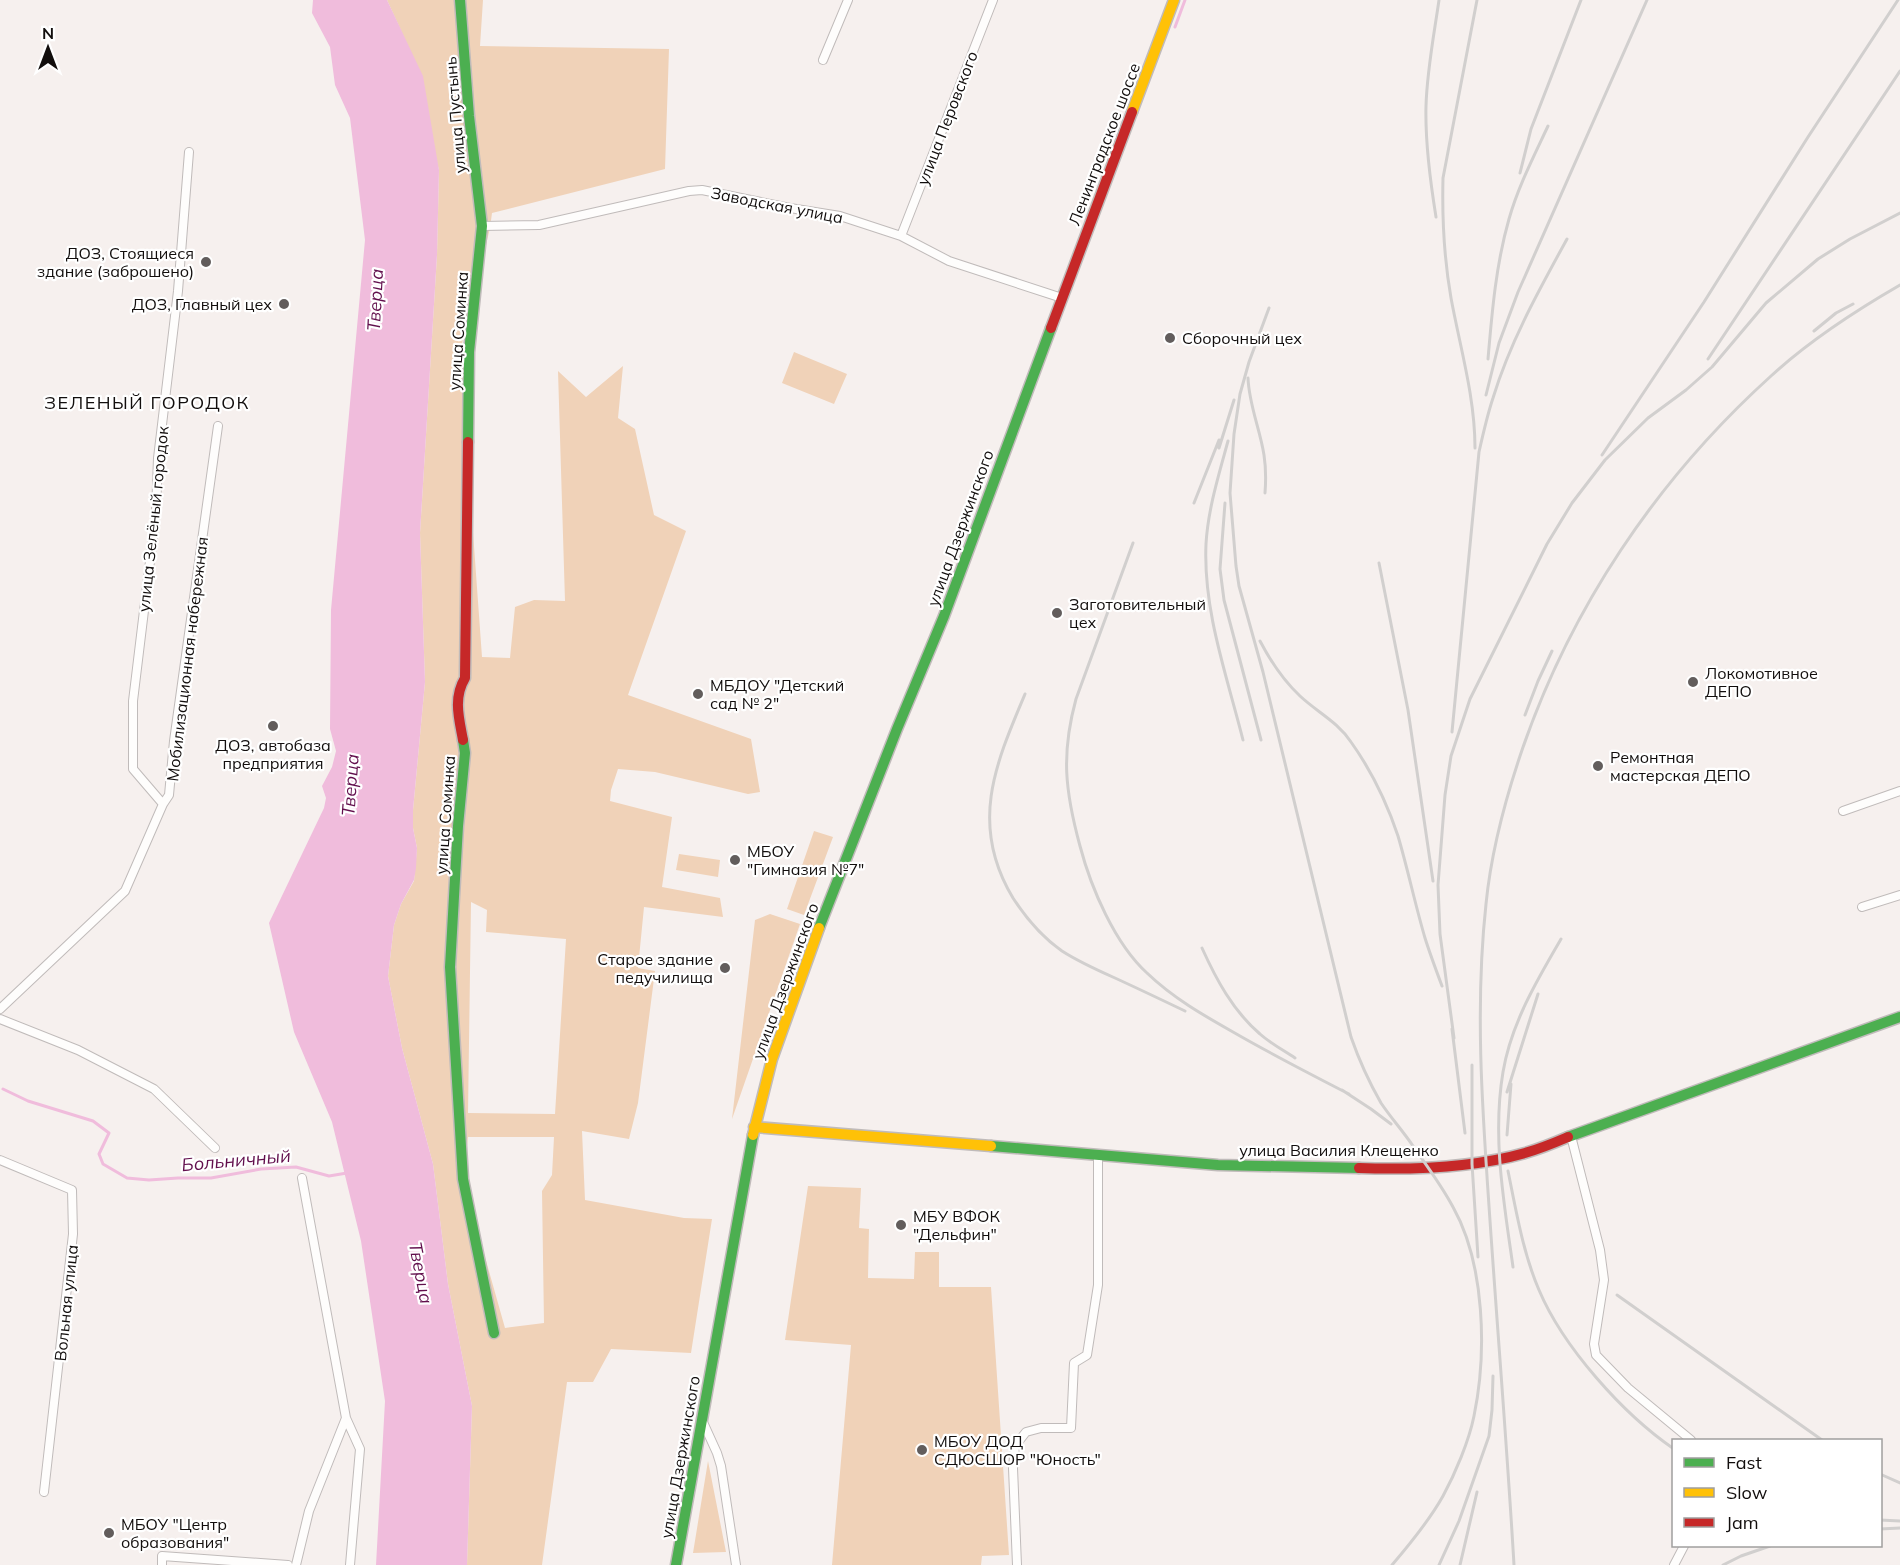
<svg xmlns="http://www.w3.org/2000/svg" width="1900" height="1565" viewBox="0 0 1900 1565" font-family="Mulish,sans-serif">
	<rect width="100%" height="100%" fill="#f6f0ee"/>
	<path fill="#f0d2b8" fill-rule="evenodd" d="M387 0H483L480 46 669 49 665 169 492 213 490 228 460 352 482 657 510 658 515 607 534 600 565 601 558 371 586 397 623 366 618 418 635 429 654 515 686 531 628 695 751 739 760 792 748 794 655 772 618 769 611 790 610 801 672 817 662 887 720 898 723 917 644 907 638 968 655 971 638 1103 629 1139 582 1131 585 1200 684 1218 712 1219 691 1353 611 1349 593 1382H567L542 1565H467L472 1406 448 1284 433 1164 402 1048 388 976 394 925 401 904 414 881 417 848 413 828V810L425 682 420 533 437 255 439 170 403 35ZM471 902 487 910 486 932 566 939 555 1114 468 1113ZM468 1137H554L552 1175 542 1191 544 1323 505 1328 463 1179Z
		M794 352 847 374 834 404 782 383Z
		M814 831 833 837 804 915 787 909Z
		M679 854 720 860 718 877 676 870Z
		M770 914 800 924 732 1119 755 920Z
		M808 1186 861 1188 859 1228 869 1229 868 1278 914 1279 915 1252H939V1287H991L1009 1555 982 1556 981 1565H832L851 1345 785 1340Z
		M708 1461 726 1552 693 1553Z"/>
	<path fill="#f0bcdc" d="M313 0H387L423 76 439 170 437 255 420 533 425 682 413 810V828L417 848 416 868 414 880 401 904 394 925 388 976 402 1048 433 1164 448 1284 472 1406 467 1565H376L385 1401 361 1241 332 1122 294 1032 269 923 324 808 326 798 322 786 332 767 336 751 330 729 331 610 365 240 350 118 335 85 330 47 312 13Z"/>
	<g fill="none" stroke-linecap="round" stroke-linejoin="round">
		<path stroke="#f0bcdc" stroke-width="3" d="M1175 27 1185 0
			M3 1089 28 1101 93 1121 109 1133 99 1154 103 1164 127 1178 149 1180 178 1178H211L261 1169 296 1167 329 1176 347 1173"/>
		<defs>
			<path id="street" d="M823 60 848 0
				M482 226 539 225 689 191 702 190 790 208 840 216 901 236 949 261 1062 298
				M901 236 993 0
				M163 804 133 769V701L156 512 158 458 178 291 189 152
				M1843 811 1900 791
				M1862 907 1900 895
				M0 1009 125 891 163 804 169 795 174 741 218 426
				M0 1019 78 1050 154 1089 215 1148
				M1571 1136 1600 1250 1604 1280 1594 1344 1596 1355 1628 1388 1691 1440
				M0 1160 72 1190 73 1234 44 1492
				M302 1178 346 1418 360 1449 350 1565
				M702 1420 717 1453 721 1466 736 1565
				M162 1565V1556L288 1565
				M296 1565 309 1511 346 1418
				M1017 1565 1013 1468 1015 1446 1026 1432 1041 1428H1071L1074 1363 1087 1355 1098 1285V1156
				M1674 1565 1684 1546"/>
			<path id="fast" d="M460 0 469 116 482 226 469 352 468 442
				M463 740 465 753 458 826 450 967 463 1179 494 1333
				M819 928 897 729 944 616 1051 328
				M1568 1137 1900 1017
				M991 1146 1218 1165 1359 1168
				M676 1565 753 1135"/>
			<path id="slow" d="M1132 112 1174 0
				M754 1127 991 1146
				M753 1135 772 1059 819 928"/>
			<path id="jam" d="M1051 328 1132 112
				M463 740C459 718 453 698 465 678L468 442
				M1359 1168C1414 1170 1472 1168 1525 1153 1539 1149 1554 1143 1568 1137"/>
		</defs>
		<use href="#street" stroke="#c0bbba" stroke-width="10"/>
		<use href="#fast" stroke="#c0bbba" stroke-width="13"/>
		<use href="#slow" stroke="#c0bbba" stroke-width="13"/>
		<use href="#jam" stroke="#c0bbba" stroke-width="13"/>
		<use href="#street" stroke="#fefdfc" stroke-width="8"/>
		<use href="#fast" stroke="#4caf50" stroke-width="10"/>
		<use href="#slow" stroke="#ffc107" stroke-width="10"/>
		<use href="#jam" stroke="#c62828" stroke-width="10"/>
		<path stroke="#d1cfce" stroke-width="3" d="M1520 173 1531 129 1581 0
			M1436 217C1430 180 1425 143 1426 106 1427 70 1434 35 1439 0
			M1269 308 1249 362 1240 394 1234 434 1230 493 1236 566 1239 586 1263 672 1351 1037C1359 1060 1369 1082 1381 1103 1391 1118 1403 1131 1413 1146 1427 1166 1442 1186 1453 1207 1485 1264 1487 1353 1474 1416 1469 1441 1455 1474 1443 1496 1429 1521 1410 1544 1392 1565
			M1814 331 1836 313 1853 304
			M1488 359C1492 312 1496 264 1509 219 1518 187 1534 156 1548 126
			M1708 359 1900 71
			M1248 378C1249 405 1260 429 1264 455 1266 468 1266 480 1265 493
			M1486 395 1499 343 1518 292 1647 0
			M1228 441C1219 474 1208 509 1206 544 1203 611 1227 676 1243 740
			M1219 448 1234 400
			M1475 448C1475 397 1460 347 1451 298 1444 258 1442 218 1443 178L1477 0
			M1602 455 1704 302 1808 137 1898 0
			M1194 503 1219 440
			M1225 503 1220 569 1224 600 1261 740
			M1133 543 1076 699C1061 754 1065 791 1080 846 1091 888 1115 944 1147 973 1173 998 1203 1015 1233 1032 1271 1054 1310 1074 1349 1094
			M1379 563 1408 710 1433 881
			M1260 641C1271 662 1283 680 1300 696 1317 712 1338 722 1351 742 1371 770 1387 803 1398 836 1408 870 1415 904 1425 938 1430 954 1436 970 1442 986
			M1025 694C995 765 969 825 1013 898 1026 918 1042 937 1062 951 1079 962 1097 970 1115 978 1139 989 1162 1000 1185 1011
			M1525 715 1538 681 1552 651
			M1452 732 1479 452C1483 434 1487 416 1493 398 1510 342 1539 290 1567 239
			M1202 948C1216 979 1233 1011 1260 1034 1270 1043 1283 1050 1295 1058
			M1452 1029 1465 1133
			M1454 1038 1440 934 1438 885 1445 795 1451 756 1470 699 1547 544 1572 503 1605 460 1648 418 1686 390 1712 367 1766 303 1818 259 1850 239 1900 213
			M1472 1065V1164L1478 1257
			M1342 1090 1371 1109 1391 1124
			M1507 1092 1538 994
			M1507 1135 1511 1084
			M1508 1171C1516 1210 1523 1253 1539 1290 1563 1347 1623 1414 1674 1449
			M1513 1267C1504 1203 1492 1137 1503 1072 1511 1024 1537 980 1561 939
			M1617 1295 1822 1440
			M1880 1474 1900 1483
			M1880 1520 1900 1521
			M1880 1529 1900 1528
			M1439 1565 1459 1521 1489 1436 1492 1410 1493 1376
			M1460 1565 1477 1492
			M1514 1565C1507 1445 1497 1325 1489 1206 1482 1105 1475 1005 1486 904 1491 853 1504 804 1520 756 1569 610 1656 480 1771 376 1810 340 1855 311 1900 285
			M1723 1565 1741 1556 1770 1546"/>
	</g>
	<g fill="#625d5c" stroke="#fff" stroke-width="2">
		<circle cx="206" cy="262" r="6"/>
		<circle cx="284" cy="304" r="6"/>
		<circle cx="1170" cy="338" r="6"/>
		<circle cx="1057" cy="613" r="6"/>
		<circle cx="1693" cy="682" r="6"/>
		<circle cx="698" cy="694" r="6"/>
		<circle cx="273" cy="726" r="6"/>
		<circle cx="1598" cy="766" r="6"/>
		<circle cx="735" cy="860" r="6"/>
		<circle cx="725" cy="968" r="6"/>
		<circle cx="901" cy="1225" r="6"/>
		<circle cx="922" cy="1450" r="6"/>
		<circle cx="109" cy="1533" r="6"/>
	</g>
	<g text-anchor="middle" dominant-baseline="central" stroke-width="4.5" stroke-linejoin="round" paint-order="stroke">
		<g font-size="16" fill="#120e0d" stroke="#fff">
			<text transform="translate(455 115) rotate(-95)">улица Пустынь</text>
			<text transform="translate(947 118) rotate(-69)">улица Перовского</text>
			<text transform="translate(1104 144) rotate(-69)">Ленинградское шоссе</text>
			<text transform="translate(777 205) rotate(11)">Заводская улица</text>
			<text transform="translate(458 331) rotate(-86)">улица Соминка</text>
			<text transform="translate(153 519) rotate(-84)">улица Зелёный городок</text>
			<text transform="translate(960 528) rotate(-70)">улица Дзержинского</text>
			<text transform="translate(187 659) rotate(-83)">Мобилизационная набережная</text>
			<text transform="translate(445 815) rotate(-86)">улица Соминка</text>
			<text transform="translate(785 981) rotate(-70)">улица Дзержинского</text>
			<text x="1339" y="1150">улица Василия Клещенко</text>
			<text transform="translate(66 1303) rotate(-84)">Вольная улица</text>
			<text transform="translate(680 1457) rotate(-80)">улица Дзержинского</text>
		</g>
		<g font-size="16" fill="#120e0d" stroke="#fff" text-anchor="start">
			<text x="194" y="253" text-anchor="end">ДОЗ, Стоящиеся<tspan x="194" dy="18">здание (заброшено)</tspan></text>
			<text x="272" y="304" text-anchor="end">ДОЗ, Главный цех</text>
			<text x="1182" y="338">Сборочный цех</text>
			<text x="1069" y="604">Заготовительный<tspan x="1069" dy="18">цех</tspan></text>
			<text x="1705" y="673">Локомотивное<tspan x="1705" dy="18">ДЕПО</tspan></text>
			<text x="710" y="685">МБДОУ "Детский<tspan x="710" dy="18">сад № 2"</tspan></text>
			<text x="273" y="745" text-anchor="middle">ДОЗ, автобаза<tspan x="273" dy="18">предприятия</tspan></text>
			<text x="1610" y="757">Ремонтная<tspan x="1610" dy="18">мастерская ДЕПО</tspan></text>
			<text x="747" y="851">МБОУ<tspan x="747" dy="18">"Гимназия №7"</tspan></text>
			<text x="713" y="959" text-anchor="end">Старое здание<tspan x="713" dy="18">педучилища</tspan></text>
			<text x="913" y="1216">МБУ ВФОК<tspan x="913" dy="18">"Дельфин"</tspan></text>
			<text x="934" y="1441">МБОУ ДОД<tspan x="934" dy="18">СДЮСШОР "Юность"</tspan></text>
			<text x="121" y="1524">МБОУ "Центр<tspan x="121" dy="18">образования"</tspan></text>
		</g>
		<g font-size="18" font-style="italic" fill="#620f4d" stroke="#fff">
			<text transform="translate(375 300) rotate(-87)">Тверца</text>
			<text transform="translate(350 785) rotate(-86)">Тверца</text>
			<text transform="translate(236 1160) rotate(-5)">Больничный</text>
			<text transform="translate(421 1273) rotate(79)">Тверца</text>
		</g>
		<g font-size="18" letter-spacing="1.5" fill="#120e0d" stroke="#fff">
			<text x="147" y="402">ЗЕЛЕНЫЙ ГОРОДОК</text>
		</g>
	</g>
	<rect x="1672" y="1439" width="210" height="108" fill="#ffffff" stroke="#a09f9e" stroke-width="1.5"/>
	<rect x="1684" y="1458" width="30" height="9" fill="#4caf50" stroke="#a09f9e" stroke-width="1.5"/>
	<text x="1726" y="1469" font-size="18" fill="#120e0d">Fast</text>
	<rect x="1684" y="1488" width="30" height="9" fill="#ffc107" stroke="#a09f9e" stroke-width="1.5"/>
	<text x="1726" y="1499" font-size="18" fill="#120e0d">Slow</text>
	<rect x="1684" y="1518" width="30" height="9" fill="#c62828" stroke="#a09f9e" stroke-width="1.5"/>
	<text x="1726" y="1529" font-size="18" fill="#120e0d">Jam</text>
	<g transform="translate(48 48)" stroke="#ffffff" stroke-width="4.5" paint-order="stroke">
	<path d="M0-4.5L10 22L0 15L-10 22Z" fill="#120e0d"/>
	<text y="-9" font-size="16" font-weight="bold" text-anchor="middle" fill="#120e0d">N</text>
	</g>
</svg>
